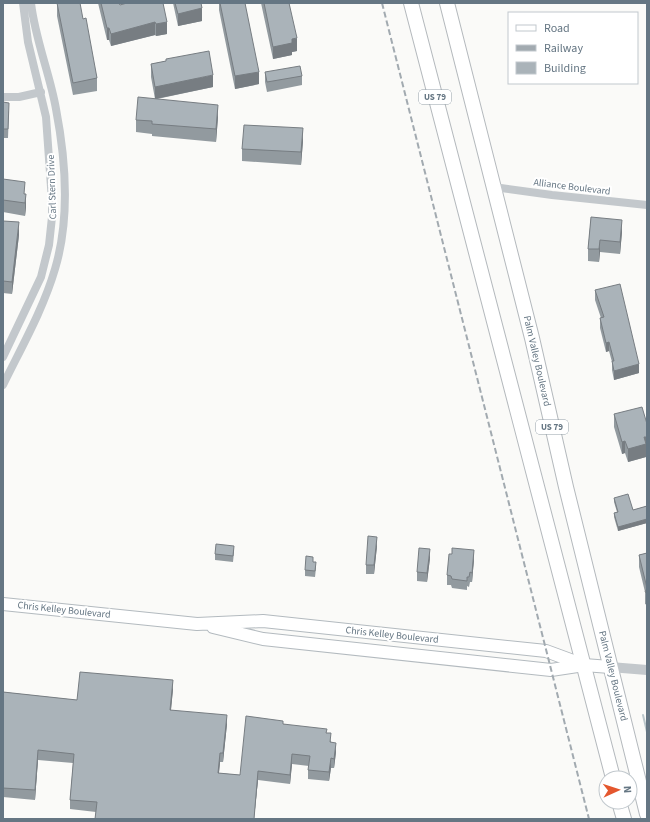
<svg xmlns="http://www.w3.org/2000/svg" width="650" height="822" viewBox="0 0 650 822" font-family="'Source Sans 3',sans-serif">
	<rect width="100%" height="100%" fill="#fafaf8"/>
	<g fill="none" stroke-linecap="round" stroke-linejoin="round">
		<path stroke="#bbc7cb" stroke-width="2" d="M643 715 647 732"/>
		<defs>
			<path id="secondary" d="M3 604 197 624 263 621 546 651 584 665
				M213 627 263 639 551 670 584 665 610 667"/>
			<path id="trunk" d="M411 3 613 778
				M447 3 532 338 566 487 647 814
				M619 802 624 819"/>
		</defs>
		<use href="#secondary" stroke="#b3babf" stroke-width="14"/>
		<use href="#trunk" stroke="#b4b9bd" stroke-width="16"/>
		<path stroke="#c3c8cc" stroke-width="8" d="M3 97H19L41 92
			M494 187 552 195 647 205
			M3 357 41 277 49 245 52 217V201L46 117 28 42 23 3
			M3 385C21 348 43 310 55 269 70 219 66 161 56 109 50 74 35 39 31 3"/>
		<path stroke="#c3c8cc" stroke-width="10" d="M610 667 647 670"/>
		<use href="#secondary" stroke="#fff" stroke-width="12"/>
		<use href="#trunk" stroke="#fff" stroke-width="14"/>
		<path stroke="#a2aab0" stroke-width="2" stroke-dasharray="6 3" stroke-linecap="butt" d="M382 3 589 819"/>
	</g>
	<path fill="#929a9f" d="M57 3 83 19 97 78V91L73 95 57 16Z
		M98 3H119L120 5 163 3 167 34 156 36 155 35 111 46 109 40H107Z
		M173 3H201L202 21 178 26Z
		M219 3H245L259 84 235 89 219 10Z
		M261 3H289L297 51 292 52V55L273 59Z
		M166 59 213 87 157 99 218 117 216 142 152 136V134L136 132V120L155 99 151 77V64L166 61Z
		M265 72 302 76V85L267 92 265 82Z
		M3 102 9 112 8 138H3Z
		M303 141 301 165 242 161V149Z
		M3 179 25 194 26 207 25 216 3 212Z
		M591 217 622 232 620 254 600 252 599 262 588 261V249Z
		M3 221 19 235 12 294 3 293Z
		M595 290 639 373 614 380 612 370V362L609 351 606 352 600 328V318H601L595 300Z
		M614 414 646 449V457L628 462 625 453 622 454 614 427Z
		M614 498 633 510 647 506V523L618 531 614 517V513L617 512 614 502Z
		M377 546 374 574H366V565Z
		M234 552 233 562 215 560V554Z
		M647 553V605L645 604V592L639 567V555Z
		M430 558 427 582 417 581V572Z
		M474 559 472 582H470L469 587 467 586V590L452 588 451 585H447V575Z
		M313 562 316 568 315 577 305 576V570Z
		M173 689 171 710 227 724 223 762H220L219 773 240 775 283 724 327 733 336 752 334 768H331L329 781 308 779V770L309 766 292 764 290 784 258 780 254 819H95L96 812 70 809V800L73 763 38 760 35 800 3 797V692L77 700Z"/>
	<path fill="#777d82" d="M202 8V21L178 26V14Z
		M155 22V35L111 46V34Z
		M167 22V34L156 36V24Z
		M107 28H109V40H107Z
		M297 38V51L292 52V55L273 59V47L292 39Z
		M259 72V84L235 89V76Z
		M213 75V87L155 99V87Z
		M218 105V117L216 142V129Z
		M303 128V141L301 165V152Z
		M26 194V207L25 216V203Z
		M622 220V232L620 254V242Z
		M19 222V235L12 294V282Z
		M600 240V252L599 262V249Z
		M609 342V351L606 352V343Z
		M639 364V373L614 380V371Z
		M644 437H647V449H646V457L628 462V449Z
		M625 441V453L622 454V442Z
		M647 519V523L618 531V527Z
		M377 537V546L374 574V565Z
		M430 549V558L427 582V573Z
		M474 550V559L472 582V573Z
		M173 680V689L170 719V710Z
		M227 715V724L223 762V753Z
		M336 743V752L334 768V759Z
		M38 750V760L35 800V790Z
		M220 753V762L218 782V773Z
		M292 754V764L290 784V775Z
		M331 758V768L329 781V772Z
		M258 771V780L254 819Z"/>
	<path fill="#aab3b9" stroke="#777d82" d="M57 3H80L83 19 86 18 97 78 73 83Z
		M101 3H119L120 5 127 3H163L167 22 156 24 155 22 111 34 109 28H107Z
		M175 3H201L202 8 178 14Z
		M220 3H245L259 72 235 76Z
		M264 3H289L297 38 292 39V43L273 47Z
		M209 51 213 75 155 87 151 64 166 61V59Z
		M300 66 302 76 267 82 265 72Z
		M138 97 218 105 216 129 152 124V121L136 120Z
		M3 102 9 103 8 129H3Z
		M244 125 303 128 301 152 242 149Z
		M3 179 25 182 24 194H26L25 203 3 200Z
		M591 217 622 220 620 242 600 240 599 249H588Z
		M3 221 19 222 12 282 3 281Z
		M620 284 639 364 614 371 612 361H614L609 342 606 343 600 318 604 317 595 290Z
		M642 407 647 424V437H644L646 444 628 449 625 441 622 442 614 414Z
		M628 494 633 510 647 506V519L618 527 614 513 618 512 614 498Z
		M368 536 377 537 374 565H366Z
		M216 544 234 546 233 556 215 554Z
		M419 548 430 549 427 573 417 572Z
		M452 548 474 550 472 573 470 572 469 577H467V581L452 579 451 576 447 575 449 554H452Z
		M647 553V588L639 555Z
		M306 556 313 557V562H316L315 571 305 570Z
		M647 588V593L645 592Z
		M80 672 173 680 170 710 227 715 223 753H220L218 773 240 775 246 716 283 721V724L327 729 326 733H331L330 742 336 743 334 759 331 758 329 772 308 770 310 756 292 754 290 775 258 771 254 819H95L97 802 70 800 74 754 38 750 35 790 3 788V692L77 700Z"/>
	<g text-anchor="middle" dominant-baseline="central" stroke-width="4" stroke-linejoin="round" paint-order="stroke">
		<g fill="#fff" stroke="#939fa8" stroke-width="1">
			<rect x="419" y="90" width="32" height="14" rx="3"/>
			<rect x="536" y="420" width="32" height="14" rx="3"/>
		</g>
		<g font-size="9" font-weight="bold" fill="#657683">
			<text x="435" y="97">US 79</text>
			<text x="552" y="427">US 79</text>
		</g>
		<g font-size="10" fill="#657683" stroke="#fff">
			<text transform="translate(52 187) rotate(-92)">Carl Stern Drive</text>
			<text transform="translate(572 187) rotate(7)">Alliance Boulevard</text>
			<text transform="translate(537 361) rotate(77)">Palm Valley Boulevard</text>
			<text transform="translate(64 610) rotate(6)">Chris Kelley Boulevard</text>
			<text transform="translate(392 635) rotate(6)">Chris Kelley Boulevard</text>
			<text transform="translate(613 676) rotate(76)">Palm Valley Boulevard</text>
		</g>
	</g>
	<rect width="650" height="822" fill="none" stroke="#657683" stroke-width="8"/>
	<rect x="508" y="12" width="130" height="72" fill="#ffffff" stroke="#c1c8cd"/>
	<rect x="516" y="25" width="20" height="6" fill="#ffffff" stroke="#c1c8cd"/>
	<text x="544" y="32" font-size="12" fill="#657683">Road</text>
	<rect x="516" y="45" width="20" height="6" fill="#a2aab0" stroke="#c1c8cd"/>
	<text x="544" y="52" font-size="12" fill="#657683">Railway</text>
	<rect x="516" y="62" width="20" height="12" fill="#aab3b9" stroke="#c1c8cd"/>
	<text x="544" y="72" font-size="12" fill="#657683">Building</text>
	<g transform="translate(618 790) rotate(87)"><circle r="19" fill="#ffffff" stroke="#c1c8cd"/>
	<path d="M0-3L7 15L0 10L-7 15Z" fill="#e4572e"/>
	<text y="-6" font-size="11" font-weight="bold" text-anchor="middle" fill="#657683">N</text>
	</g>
</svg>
